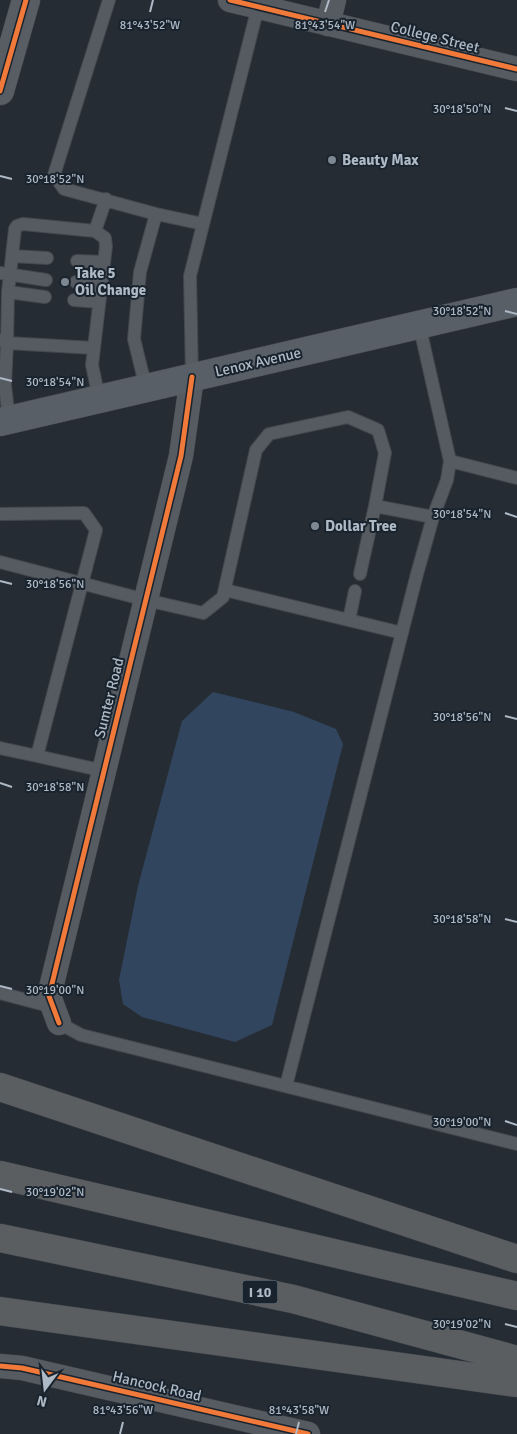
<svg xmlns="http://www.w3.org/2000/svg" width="517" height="1434" viewBox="0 0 517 1434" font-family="Signika,sans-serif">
	<rect width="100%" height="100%" fill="#262c33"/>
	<path fill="#31465e" d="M213 692 294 712 336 729 343 744 272 1025 235 1042 142 1017 123 1004 119 980 138 886 182 721Z"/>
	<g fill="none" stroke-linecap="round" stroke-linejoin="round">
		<defs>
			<path id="lane" d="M109 0 54 175 64 189 156 214 140 272 134 339 146 388
				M156 214 203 224
				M95 231 106 199
				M12 256 47 258
				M77 261 104 262
				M0 273 46 280
				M76 282 101 284
				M8 292 45 297
				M74 300 99 302
				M0 340 7 343 5 385 9 420
				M94 348 7 343 8 292 15 229 17 226 23 224 95 231 105 238 106 246 92 365 99 398
				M192 377 190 276 258 7
				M450 461 517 478
				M0 514 84 513 96 530 37 756 0 748
				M0 562 146 600 203 613 223 597 256 450 269 434 348 417 378 430 385 453 375 506 433 517
				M360 574 375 506
				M225 590 402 633
				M349 620 355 591
				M37 756 104 771
				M0 993 53 1007
				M59 1023 81 1035 517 1144
				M286 1086 417 574 433 517 447 480 450 461 419 324"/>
			<path id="street" d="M230 0 517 69
				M328 24 334 0
				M59 1023 49 996 181 456 192 377
				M0 1366 22 1368 308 1434"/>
			<path id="secondary" d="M0 422 517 302"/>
			<path id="primary" d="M0 91 26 0"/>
			<path id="highway" d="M0 1087 517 1259
				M0 1175 517 1296
				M0 1238 293 1299 517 1360
				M0 1311 517 1383"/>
		</defs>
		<use href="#lane" stroke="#44484e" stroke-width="14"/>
		<use href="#street" stroke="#44484e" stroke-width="25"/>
		<use href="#secondary" stroke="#44484e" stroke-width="29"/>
		<use href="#primary" stroke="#434950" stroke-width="29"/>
		<use href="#highway" stroke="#42484f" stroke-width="29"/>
		<use href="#lane" stroke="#565b62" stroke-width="12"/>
		<use href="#street" stroke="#565b62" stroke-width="24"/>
		<use href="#secondary" stroke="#595f67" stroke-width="28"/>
		<use href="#primary" stroke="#585d64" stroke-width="28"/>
		<use href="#highway" stroke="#5b5e61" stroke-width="28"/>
		<defs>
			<path id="cycleway" d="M230 0 517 69
				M0 91 26 0
				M59 1023 49 996 181 456 192 377
				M0 1366 22 1368 308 1434"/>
		</defs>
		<use href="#cycleway" stroke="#19232e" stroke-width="8"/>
		<use href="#cycleway" stroke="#f17a3a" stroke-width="5"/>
	</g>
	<path fill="none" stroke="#aeb9c6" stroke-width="2" d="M150 12 153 0M325 12 329 0M505 108 517 111M0 176 12 179M505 311 517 314M0 378 12 381M505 513 517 517M0 581 12 584M505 716 517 719M0 783 12 787M505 919 517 922M0 986 12 989M505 1121 517 1125M0 1189 12 1192M505 1324 517 1327M120 1434 123 1422M296 1434 299 1422"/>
	<g fill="#7e8893" stroke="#19232e" stroke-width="2">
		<circle cx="332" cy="160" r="5"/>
		<circle cx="65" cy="282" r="5"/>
		<circle cx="315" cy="526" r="5"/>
	</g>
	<g text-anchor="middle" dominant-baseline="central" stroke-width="4" stroke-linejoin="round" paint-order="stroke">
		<rect fill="#19232e" stroke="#818c98" stroke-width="1" x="242.5" y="1280.5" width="35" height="23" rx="4"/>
		<g font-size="14" font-weight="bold" fill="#aeb9c6">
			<text x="260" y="1292">I 10</text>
		</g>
		<g font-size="15" fill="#aeb9c6" stroke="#19232e">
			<text transform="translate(435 37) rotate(14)">College Street</text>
			<text transform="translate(258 362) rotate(-13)">Lenox Avenue</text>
			<text transform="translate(109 698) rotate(-76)">Sumter Road</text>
			<text transform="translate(157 1386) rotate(13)">Hancock Road</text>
		</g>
		<g font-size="15" font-weight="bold" fill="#aeb9c6" stroke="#19232e" text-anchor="start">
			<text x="342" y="160">Beauty Max</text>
			<text x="75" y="273">Take 5<tspan x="75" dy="17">Oil Change</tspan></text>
			<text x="325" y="526">Dollar Tree</text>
		</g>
	</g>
	<g font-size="12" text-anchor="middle" fill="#aeb9c6" stroke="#19232e" stroke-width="4" stroke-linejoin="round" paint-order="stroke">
		<text x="150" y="29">81°43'52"W</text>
		<text x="325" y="29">81°43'54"W</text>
		<text x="462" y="113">30°18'50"N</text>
		<text x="55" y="183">30°18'52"N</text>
		<text x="462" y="315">30°18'52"N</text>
		<text x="55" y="386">30°18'54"N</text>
		<text x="462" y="518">30°18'54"N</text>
		<text x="55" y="588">30°18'56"N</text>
		<text x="462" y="721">30°18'56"N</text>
		<text x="55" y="791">30°18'58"N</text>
		<text x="462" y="923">30°18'58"N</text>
		<text x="55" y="994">30°19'00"N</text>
		<text x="462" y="1126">30°19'00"N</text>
		<text x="55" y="1196">30°19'02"N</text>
		<text x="462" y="1328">30°19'02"N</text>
		<text x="123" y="1414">81°43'56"W</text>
		<text x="299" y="1414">81°43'58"W</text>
	</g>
	<g transform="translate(45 1389) rotate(195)" stroke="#19232e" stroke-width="4" paint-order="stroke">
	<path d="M0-4L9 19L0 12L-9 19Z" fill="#aeb9c6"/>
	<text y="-8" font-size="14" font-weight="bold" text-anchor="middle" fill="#aeb9c6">N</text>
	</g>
</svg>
